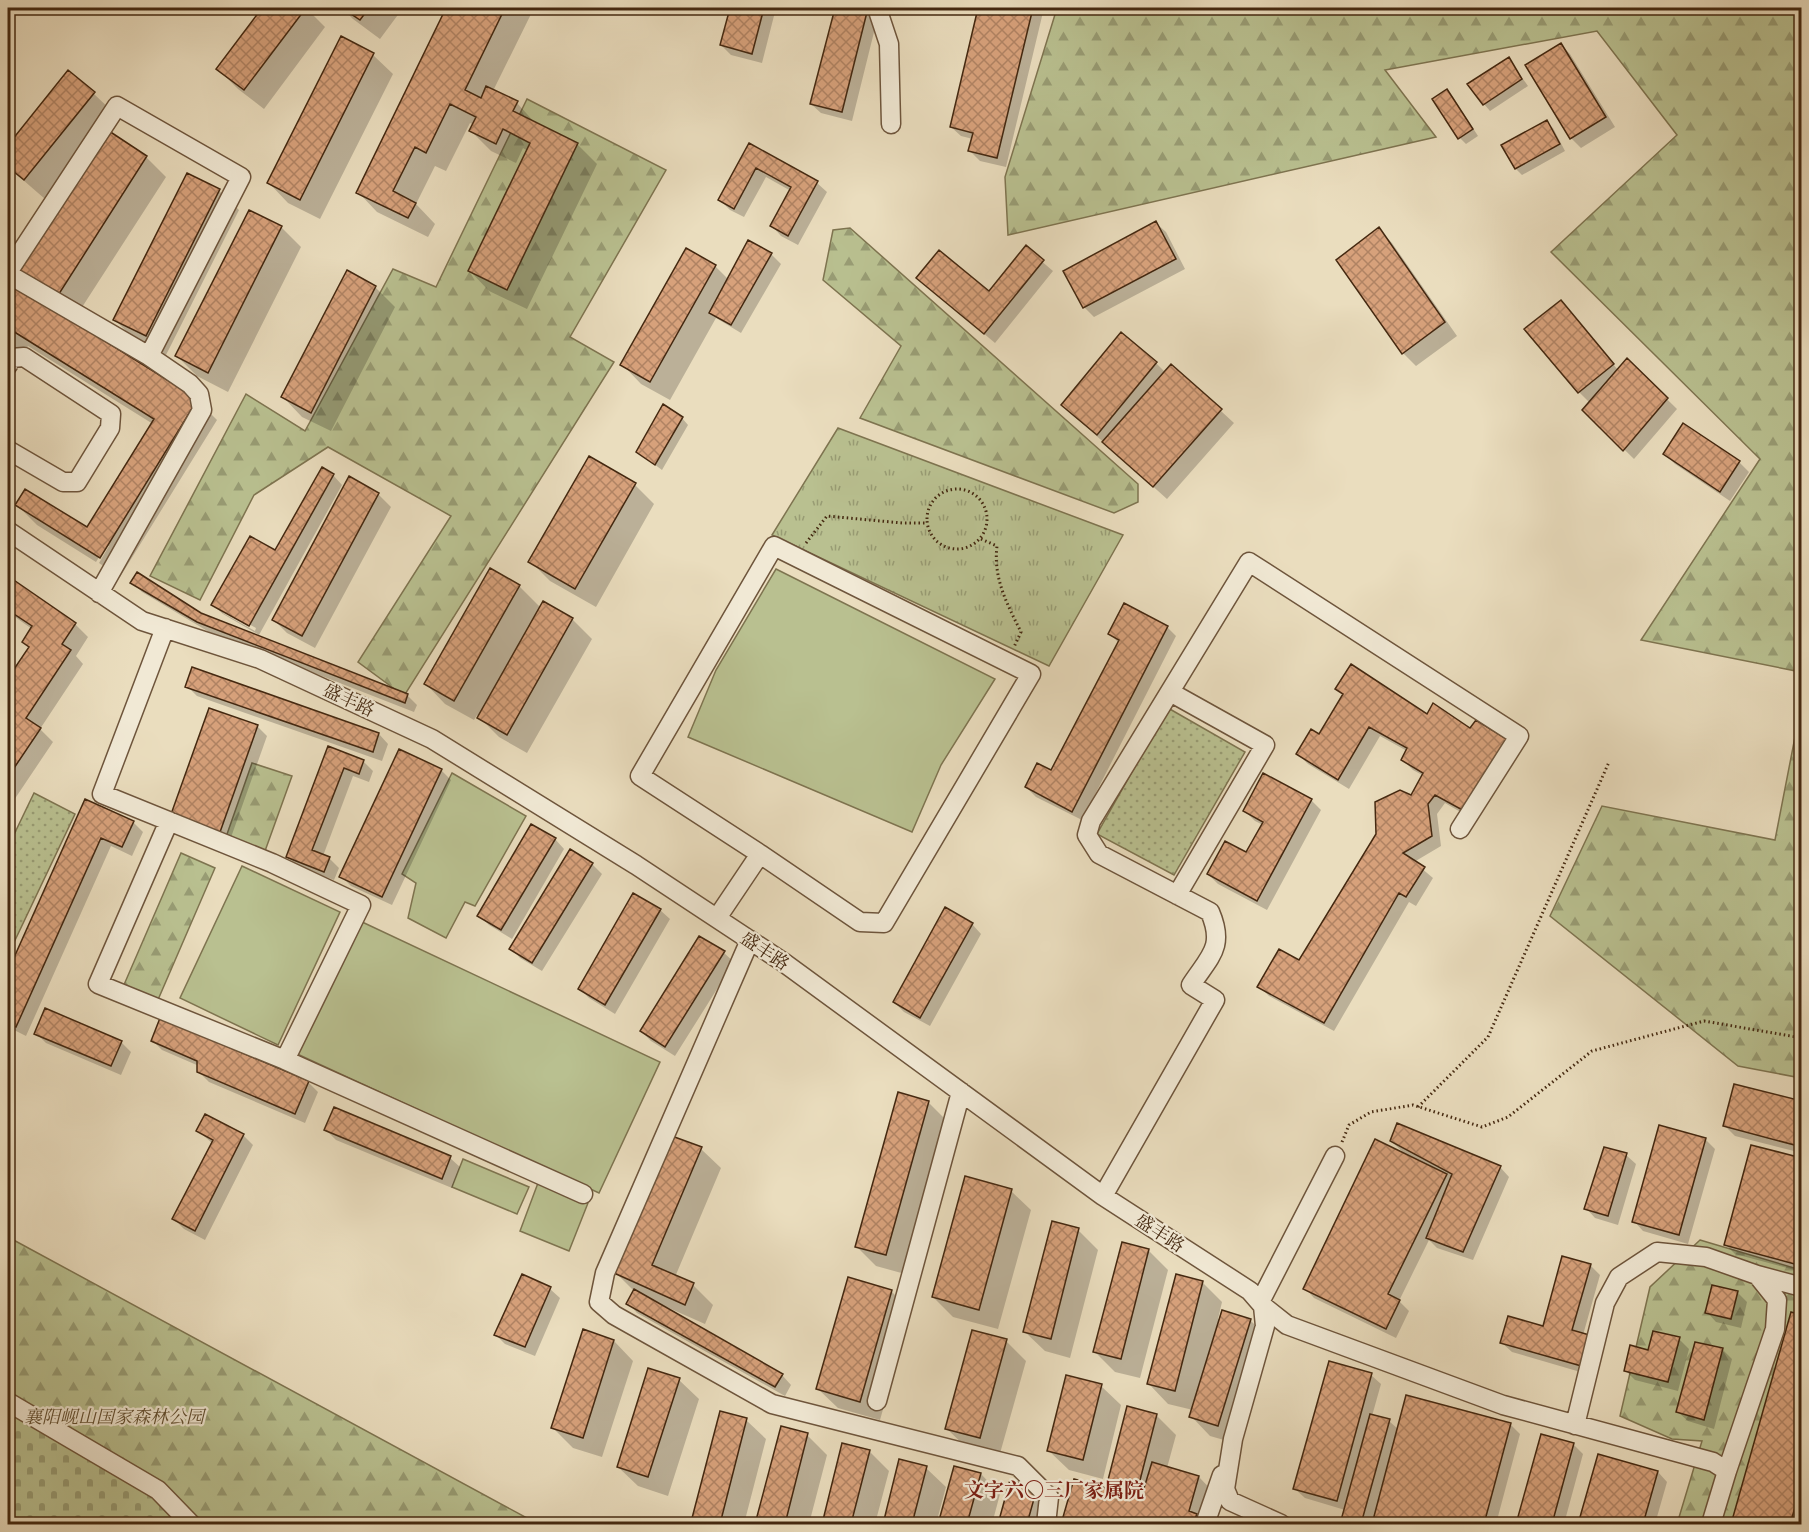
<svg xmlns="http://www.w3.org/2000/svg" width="1809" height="1532" viewBox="0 0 1809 1532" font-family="'IM FELL Great Primer','Noto Serif SC',serif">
	<defs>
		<pattern id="forest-firs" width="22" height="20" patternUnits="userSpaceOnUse" patternTransform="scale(1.5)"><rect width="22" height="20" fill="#b9c090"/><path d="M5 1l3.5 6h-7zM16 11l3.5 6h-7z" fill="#989c74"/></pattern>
		<pattern id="cemetery-stones" width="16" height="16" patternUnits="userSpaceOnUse" patternTransform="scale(1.5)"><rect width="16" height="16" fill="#b9c090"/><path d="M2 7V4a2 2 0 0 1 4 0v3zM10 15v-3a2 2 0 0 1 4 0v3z" fill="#989c74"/></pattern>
		<pattern id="park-tufts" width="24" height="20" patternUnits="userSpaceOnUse" patternTransform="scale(1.5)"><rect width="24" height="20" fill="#b9c090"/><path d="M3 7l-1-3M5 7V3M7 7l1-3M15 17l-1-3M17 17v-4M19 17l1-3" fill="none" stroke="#989c74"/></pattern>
		<pattern id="garden-dots" width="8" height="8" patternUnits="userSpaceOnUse" patternTransform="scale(1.5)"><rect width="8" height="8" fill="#b9c090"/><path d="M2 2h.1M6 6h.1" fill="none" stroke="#989c74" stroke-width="1.8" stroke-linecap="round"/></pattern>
		<pattern id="building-cross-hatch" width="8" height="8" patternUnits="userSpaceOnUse" patternTransform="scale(1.5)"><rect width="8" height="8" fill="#d7a17b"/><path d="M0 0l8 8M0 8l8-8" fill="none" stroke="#b08363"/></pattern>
	</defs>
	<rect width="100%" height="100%" fill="#eaddbe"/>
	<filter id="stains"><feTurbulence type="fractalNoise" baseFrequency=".00333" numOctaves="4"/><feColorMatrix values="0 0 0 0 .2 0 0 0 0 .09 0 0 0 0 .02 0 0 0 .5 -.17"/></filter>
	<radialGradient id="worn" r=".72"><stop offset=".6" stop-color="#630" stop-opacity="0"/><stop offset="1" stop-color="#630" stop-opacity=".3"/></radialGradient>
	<path fill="#b9c090" stroke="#7e7450" stroke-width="1.5" d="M776 569 995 679 941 765 912 832 688 737 716 670Z
		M452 773 526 816 475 906 465 902 446 938 408 918 416 883 402 874Z
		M242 866 340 912 278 1045 180 998Z
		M360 921 660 1062 599 1193 295 1053Z
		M463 1159 529 1187 517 1214 452 1187Z
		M538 1183 588 1203 569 1251 520 1231Z"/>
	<path fill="url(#forest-firs)" stroke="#7e7450" stroke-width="1.5" d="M1057 8H1801V672L1641 640 1760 459 1551 252 1677 135 1597 31 1385 70 1436 137 1008 235 1005 177Z
		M527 99 666 170 570 337 614 362 404 696 358 662 451 516 328 447 254 495 200 600 150 576 246 394 305 431 393 269 436 287Z
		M850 228 1138 484V502L1114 513 860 418 901 346 823 280 833 230Z
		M1801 706V1078L1738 1066 1550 916 1602 806 1775 840Z
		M252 763 292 776 265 851 226 837Z
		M181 853 215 868 157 1002 123 987Z
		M8 1237 538 1524H8Z
		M1700 1240 1801 1270V1524H1677L1702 1441 1672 1439 1620 1416 1650 1287Z"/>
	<path fill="url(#cemetery-stones)" stroke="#7e7450" stroke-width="1.5" d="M8 1402 158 1490 191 1524H8Z"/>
	<path fill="url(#park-tufts)" stroke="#7e7450" stroke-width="1.5" d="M838 428 1123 535 1049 666 772 535Z"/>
	<path fill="url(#garden-dots)" stroke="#7e7450" stroke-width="1.5" d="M1168 708 1245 752 1174 875 1097 834Z
		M34 793 75 814 8 955V847Z"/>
	<path fill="#0003" fill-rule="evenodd" d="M264 8H306L325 27 264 109 238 89 218 69Z
		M342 8H403L380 39 353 19Z
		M448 8H534L493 91 517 103 536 124 577 144 597 164 527 309 489 291 470 271 528 151 523 148 516 163 491 151 471 131 474 125 470 123 446 171 435 166 416 204 435 224 428 237 377 212 358 192Z
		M731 8H776L762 63 731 55 721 45Z
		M836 8 867 14 876 24 852 121 821 113 811 104Z
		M1000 8H1064L1062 15 1044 8 1006 167 980 161 970 151 973 139 961 136 951 127Z
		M342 38 373 55 393 74 320 219 288 203 269 183Z
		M1560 44 1570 54 1615 127 1581 148 1571 138 1527 66Z
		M1509 59 1528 86 1490 111 1484 104Z
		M68 72 94 94 114 113 45 199 8 167V148Z
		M1447 91 1453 97 1478 136 1466 144 1460 138 1434 99Z
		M1546 122 1553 128 1565 151 1522 175 1516 169 1504 146Z
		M750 145 817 183 827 192 798 245 781 236 772 226 791 191 766 177 744 217 730 210 720 200Z
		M146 157 166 177 77 315 40 292Z
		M219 191 239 210 166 355 134 339 114 319Z
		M1156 223 1166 232 1185 269 1094 317 1084 307 1065 271Z
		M281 227 301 247 228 392 197 376 177 356Z
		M1379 229 1392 243 1457 336 1416 366 1403 353Z
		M1026 248 1053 271 995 343 918 278 989 293Z
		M771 254 781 264 741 333 716 318 670 400 641 384 622 364 715 266 729 280Z
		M9 283 197 400 217 420 120 577 99 563 109 546H106L96 562 37 525 17 505 87 529 153 424 28 346 8 379V286Z
		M375 287 395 307 331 431 302 417 283 397Z
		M1561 302 1618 370 1627 360 1677 409 1634 459 1584 410 1590 403 1579 392Z
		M1156 363 1166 373 1172 366 1234 423 1167 499 1072 414Z
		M682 418 688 425 662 470 638 452Z
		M1684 425 1739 462 1749 472 1730 501 1675 464 1665 454Z
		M333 475 342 485 259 635 223 614 213 605 276 552ZM223 610 256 628 255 631 223 613Z
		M635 485 654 504 596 607 550 581 530 561Z
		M378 494 391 507 315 648 287 633 274 620Z
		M8 578 75 624 88 637 76 656 83 664 40 729 53 742 8 809V681L30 648 24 642 32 629 8 612Z
		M132 582 200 614 407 695 417 705 414 712 209 632 142 592Z
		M519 586 541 608 544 603 572 619 592 639 527 753 499 737 477 715 474 720 445 704 426 684Z
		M1167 627 1176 636 1082 820 1036 797 1026 787 1052 772 1119 643 1110 634Z
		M1351 666 1476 821 1445 803 1437 814 1441 846 1414 862 1433 878 1416 906 1409 902 1334 1031 1269 996 1259 986 1300 962 1412 797 1424 776 1413 770 1403 760 1407 751 1380 736 1349 789 1308 764 1298 754 1319 736 1344 696 1337 689Z
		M187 686 379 734 388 744 382 761 197 696Z
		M257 726 267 736 229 843 182 826Z
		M329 748 363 761 373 771 369 782 353 776 323 856 329 858 339 868 334 880 297 866 287 856Z
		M441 770 451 780 392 905 351 886 341 876Z
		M1311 800 1321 810 1267 910 1218 884 1208 874 1247 854 1263 825 1255 821 1245 811Z
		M86 801 133 822 143 832 132 856 111 846 26 1036 8 1027V975Z
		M555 839 564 849 512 939 489 925 479 915Z
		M592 864 602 874 542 971 520 958 511 948Z
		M660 910 670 919 615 1014 589 998 580 989Z
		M972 924 981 934 930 1026 904 1012 894 1002Z
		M724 953 734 962 675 1056 651 1041 641 1031Z
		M161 1020 309 1083 318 1092 305 1123 209 1082 199 1072V1066L162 1050 152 1040Z
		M36 1033 121 1042 131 1052 121 1075 46 1043Z
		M928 1102 948 1122 905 1274 876 1266 856 1246Z
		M1802 1102V1153L1735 1136 1725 1126Z
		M206 1116 243 1135 253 1145 205 1240 184 1229 174 1219 212 1143 198 1131Z
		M326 1130 450 1158 460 1167 452 1188 336 1140Z
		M670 1137 701 1149 721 1168 675 1277 693 1285 713 1305 705 1324 662 1305 661 1307 782 1375 791 1385 785 1396 637 1313 628 1303 634 1291 616 1273Z
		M1705 1139 1715 1149 1688 1244 1643 1231 1634 1221Z
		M1391 1141 1500 1167 1509 1177 1473 1260 1437 1248 1429 1240 1399 1301 1409 1311 1396 1338 1314 1298 1305 1288 1406 1155Z
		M1626 1155 1636 1164 1618 1225 1595 1218 1586 1208Z
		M1802 1160V1272L1735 1254 1726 1245Z
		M1011 1191 1031 1210 998 1329 953 1317 933 1297Z
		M1078 1230 1098 1250 1070 1358 1045 1351 1025 1332Z
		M1148 1250 1168 1270 1140 1378 1115 1372 1095 1352Z
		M1590 1265 1600 1275 1583 1335 1594 1376 1512 1352 1502 1343 1544 1328Z
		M522 1276 550 1289 560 1298 535 1356 505 1344 496 1335Z
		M1202 1282 1222 1302 1218 1319 1250 1320 1270 1340 1238 1444 1210 1436 1191 1416 1193 1410 1168 1404 1149 1384Z
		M891 1291 911 1311 880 1420 838 1408 818 1389Z
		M1737 1292 1747 1302 1741 1328 1716 1322 1707 1312Z
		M1792 1314 1802 1317V1524H1732Z
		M1679 1339 1689 1349 1678 1391 1635 1380 1625 1370 1649 1352Z
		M614 1341 633 1361 602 1457 573 1448 553 1428Z
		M1006 1341 1026 1361 999 1457 967 1448 947 1429Z
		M1696 1343 1723 1350 1732 1359 1714 1429 1688 1421 1678 1412Z
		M1371 1375 1381 1384 1372 1416 1389 1421 1398 1429 1510 1424 1520 1434 1496 1524H1341L1345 1510 1305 1498 1295 1489Z
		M679 1380 699 1399 668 1496 638 1486 618 1467Z
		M1101 1386 1121 1405 1103 1479 1069 1470 1049 1451Z
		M1156 1415 1176 1435 1167 1468 1199 1477 1218 1497 1211 1524H1064L1063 1523 1125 1495 1109 1480Z
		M746 1420 766 1439 744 1524H696L693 1521Z
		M782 1428 807 1435 827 1455 809 1524H757Z
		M1542 1436 1573 1444 1583 1454 1564 1524H1517Z
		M844 1445 869 1451 889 1471 875 1524H823Z
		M1599 1456 1658 1472 1667 1482 1655 1524H1580Z
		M900 1461 926 1468 946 1487 936 1524H884Z
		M955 1467 981 1474 1000 1494 992 1524H940Z
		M1011 1482 1036 1489 1051 1524H999Z"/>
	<path fill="url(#building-cross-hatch)" stroke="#442810" stroke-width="1.5" d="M262 8H306L244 90 216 69Z
		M342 8H369L360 20Z
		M446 8H505L465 90 481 98 486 86 518 101 513 111 578 143 507 290 468 271 530 143 503 129 496 144 469 131 476 117 450 104 426 153 415 147 393 191 416 203 408 218 356 193Z
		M730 8H764L752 54 720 45Z
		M835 8H848L867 12 842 112 810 104Z
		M978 8 997 12 998 8H1033L997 158 968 151 973 133 950 127Z
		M341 36 374 53 300 200 267 183Z
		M1561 43 1606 117 1570 139 1525 65Z
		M1509 57 1522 79 1483 105 1467 84Z
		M68 70 95 92 24 180 8 167V145Z
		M1447 89 1473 129 1458 139 1432 99Z
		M1547 120 1560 144 1515 169 1501 145Z
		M109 131 147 156 57 297 19 272Z
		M749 143 818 181 788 236 770 226 791 187 756 168 734 209 718 200Z
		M187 173 220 189 146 336 113 320Z
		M249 210 282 226 208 373 175 356Z
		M1156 221 1176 259 1083 308 1063 271Z
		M1379 227 1445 322 1402 354 1336 260Z
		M748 240 772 253 731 325 709 313Z
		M1026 245 1044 260 984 334 916 278 939 250 989 291Z
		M686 248 716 265 650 382 620 365Z
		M347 270 376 286 311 413 281 397Z
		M9 281 198 399 100 558 15 505 25 489 87 527 154 419 8 328Z
		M1561 300 1614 364 1578 393 1524 329Z
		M1121 332 1157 362 1097 435 1061 405Z
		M1627 358 1668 398 1623 451 1582 410Z
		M1171 364 1222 409 1153 487 1102 442Z
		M663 404 683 417 655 465 636 452Z
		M1683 423 1740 461 1720 492 1663 454Z
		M589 456 636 483 575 589 528 562Z
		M322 467 334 474 249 626 211 605 250 536 275 550Z
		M349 476 379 493 302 636 272 620Z
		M490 568 520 585 454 701 424 684Z
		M137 572 201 613 408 694 405 703 197 622 130 583Z
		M8 576 76 623 62 644 71 650 26 718 41 728 8 777V678L29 647 22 642 32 626 8 610Z
		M543 601 573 618 507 735 477 718Z
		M1124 603 1168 626 1072 812 1025 787 1037 763 1051 770 1119 640 1108 634Z
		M1351 664 1427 714 1433 703 1470 728 1476 720 1510 741 1466 812 1435 795 1428 804 1432 836 1403 853 1425 867 1406 897 1399 893 1324 1023 1257 987 1279 949 1299 960 1376 834 1375 802 1400 790 1411 795 1423 773 1401 760 1407 748 1369 727 1338 780 1296 754 1311 729 1319 734 1343 694 1335 689Z
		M192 667 379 733 373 752 185 687Z
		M209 708 258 725 219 835 170 817Z
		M328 746 364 760 359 774 344 768 312 850 330 857 324 872 286 857Z
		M399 749 442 769 382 897 339 877Z
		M1263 773 1312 799 1257 901 1207 874 1225 841 1246 852 1263 822 1243 811Z
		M85 799 134 821 122 847 101 838 16 1027 8 1023V971Z
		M531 824 556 838 501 930 477 916Z
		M570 849 593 863 532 963 509 949Z
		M633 893 661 909 605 1005 578 989Z
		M945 907 973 923 920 1018 893 1002Z
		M699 936 725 951 665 1047 640 1031Z
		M45 1008 122 1041 111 1066 34 1034Z
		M160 1018 309 1081 295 1114 197 1072V1061L151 1041Z
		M1734 1084 1802 1101V1147L1723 1126Z
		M898 1092 929 1101 886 1255 855 1247Z
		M334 1107 451 1156 442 1179 324 1130Z
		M205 1114 244 1134 195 1231 172 1219 213 1140 196 1131Z
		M1397 1123 1501 1166 1463 1252 1426 1238 1452 1174 1390 1141Z
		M1659 1125 1706 1138 1679 1235 1632 1222Z
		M669 1135 702 1147 652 1265 694 1283 685 1305 614 1273Z
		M1375 1139 1447 1174 1388 1294 1400 1300 1386 1329 1303 1289Z
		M1751 1145 1802 1158V1266L1724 1245Z
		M1604 1147 1627 1153 1608 1216 1584 1209Z
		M965 1176 1012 1189 979 1310 932 1297Z
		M1052 1221 1079 1228 1051 1339 1023 1332Z
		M1122 1242 1149 1249 1121 1359 1093 1352Z
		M1562 1256 1591 1264 1572 1330 1593 1336 1585 1367 1500 1343 1508 1316 1543 1326Z
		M522 1274 551 1287 525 1347 494 1335Z
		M1176 1274 1203 1281 1175 1391 1147 1384Z
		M848 1277 892 1290 860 1402 816 1389Z
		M1712 1285 1738 1291 1731 1319 1705 1313Z
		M634 1289 783 1374 775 1387 626 1304Z
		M1222 1310 1251 1319 1218 1426 1189 1417Z
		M1791 1312 1802 1315V1484L1790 1524H1731Z
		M583 1329 614 1340 583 1438 551 1428Z
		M972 1330 1007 1339 980 1438 945 1429Z
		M1653 1331 1680 1337 1668 1382 1624 1371 1630 1345 1648 1350Z
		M1695 1342 1723 1348 1704 1420 1676 1412Z
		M1329 1361 1372 1373 1337 1501 1293 1489Z
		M648 1368 680 1378 648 1477 617 1467Z
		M1066 1375 1102 1384 1083 1460 1047 1451Z
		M1406 1395 1511 1423 1484 1524H1372Z
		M1127 1406 1157 1414 1138 1488 1108 1480Z
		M720 1411 747 1418 720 1524H701L691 1522Z
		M1370 1414 1390 1419 1361 1524H1340Z
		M781 1426 808 1433 785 1524H755Z
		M1541 1434 1574 1443 1552 1524H1516Z
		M842 1443 870 1450 851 1524H822Z
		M1598 1454 1658 1471 1643 1524H1578Z
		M899 1459 927 1466 912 1524H883Z
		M1152 1462 1199 1476 1189 1511 1197 1514 1193 1524H1061L1074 1479 1141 1498Z
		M954 1466 981 1473 967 1524H938Z
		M1010 1480 1037 1488 1027 1524H998Z"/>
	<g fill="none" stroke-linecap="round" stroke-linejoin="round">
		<defs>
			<path id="minor" d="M877 8 889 44 891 124
				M8 272 117 106 241 177 149 356
				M8 274 149 356 190 384 199 394 202 410 99 593
				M8 365 11 358 24 357 111 414 110 428 77 482H63L8 450
				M8 531 142 621 260 659 432 739 636 865 783 962 1103 1196 1250 1291 1263 1306 1265 1326 1233 1439 1225 1489 1230 1501 1281 1524
				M165 628 102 794 272 863 361 905 285 1060 98 984 169 821
				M1170 692 1265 745 1177 895
				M717 918 760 854 640 776 774 546 1031 674 884 923 860 922 760 854
				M750 940 605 1273 599 1302 614 1315 772 1404 1018 1466 1049 1497 1046 1524
				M285 1060 583 1194
				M1103 1196 1215 1000 1191 985C1210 956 1225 947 1210 912L1099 854 1087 835 1091 821 1249 562 1519 736 1460 829
				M1757 1275 1802 1287
				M1260 1302 1335 1156
				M1263 1306 1287 1325 1503 1405 1713 1462 1727 1471 1775 1329 1777 1300 1757 1275 1706 1257 1657 1252 1619 1277 1605 1303 1575 1425
				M877 1401 961 1092
				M8 1402 158 1490 191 1524
				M1205 1524 1222 1475
				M1711 1524 1727 1471"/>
		</defs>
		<use href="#minor" stroke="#6e553c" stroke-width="21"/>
		<path stroke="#442810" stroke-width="3" stroke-dasharray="1.5 3" stroke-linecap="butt" d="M927 519a30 30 0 1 1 60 0a30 30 0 1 1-60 0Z
			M981 539 997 546C993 578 1007 604 1021 632L1014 647
			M806 543 827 516 902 523H926
			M1418 1107 1488 1037 1609 762
			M1342 1142 1349 1125 1371 1112 1413 1105 1482 1127 1508 1117 1592 1051 1704 1021 1802 1038"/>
		<use href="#minor" stroke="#f1e9d5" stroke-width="18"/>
	</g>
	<g text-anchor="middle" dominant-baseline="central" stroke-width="4.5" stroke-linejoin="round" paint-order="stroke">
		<g font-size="18" fill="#442810" stroke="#f1e9d5">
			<text transform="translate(349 700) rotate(25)">盛丰路</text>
			<text transform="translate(765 951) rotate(34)">盛丰路</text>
			<text transform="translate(1160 1233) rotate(33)">盛丰路</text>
		</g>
		<g font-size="18" font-style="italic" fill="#614e30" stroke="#f1e9d5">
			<text x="114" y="1417">襄阳岘山国家森林公园</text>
		</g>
		<g font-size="20" font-weight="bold" fill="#7a1f14" stroke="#f1e9d5">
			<text x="1054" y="1490">文字六〇三厂家属院</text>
		</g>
	</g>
	<rect width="1809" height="1532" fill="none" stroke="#eaddbe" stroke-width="30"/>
	<rect x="9" y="9" width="1791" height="1514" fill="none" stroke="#442810" stroke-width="3"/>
	<rect x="15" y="15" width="1779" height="1502" fill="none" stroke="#442810" stroke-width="1.5"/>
	<rect width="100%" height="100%" filter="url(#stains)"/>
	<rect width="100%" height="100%" fill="url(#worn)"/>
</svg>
